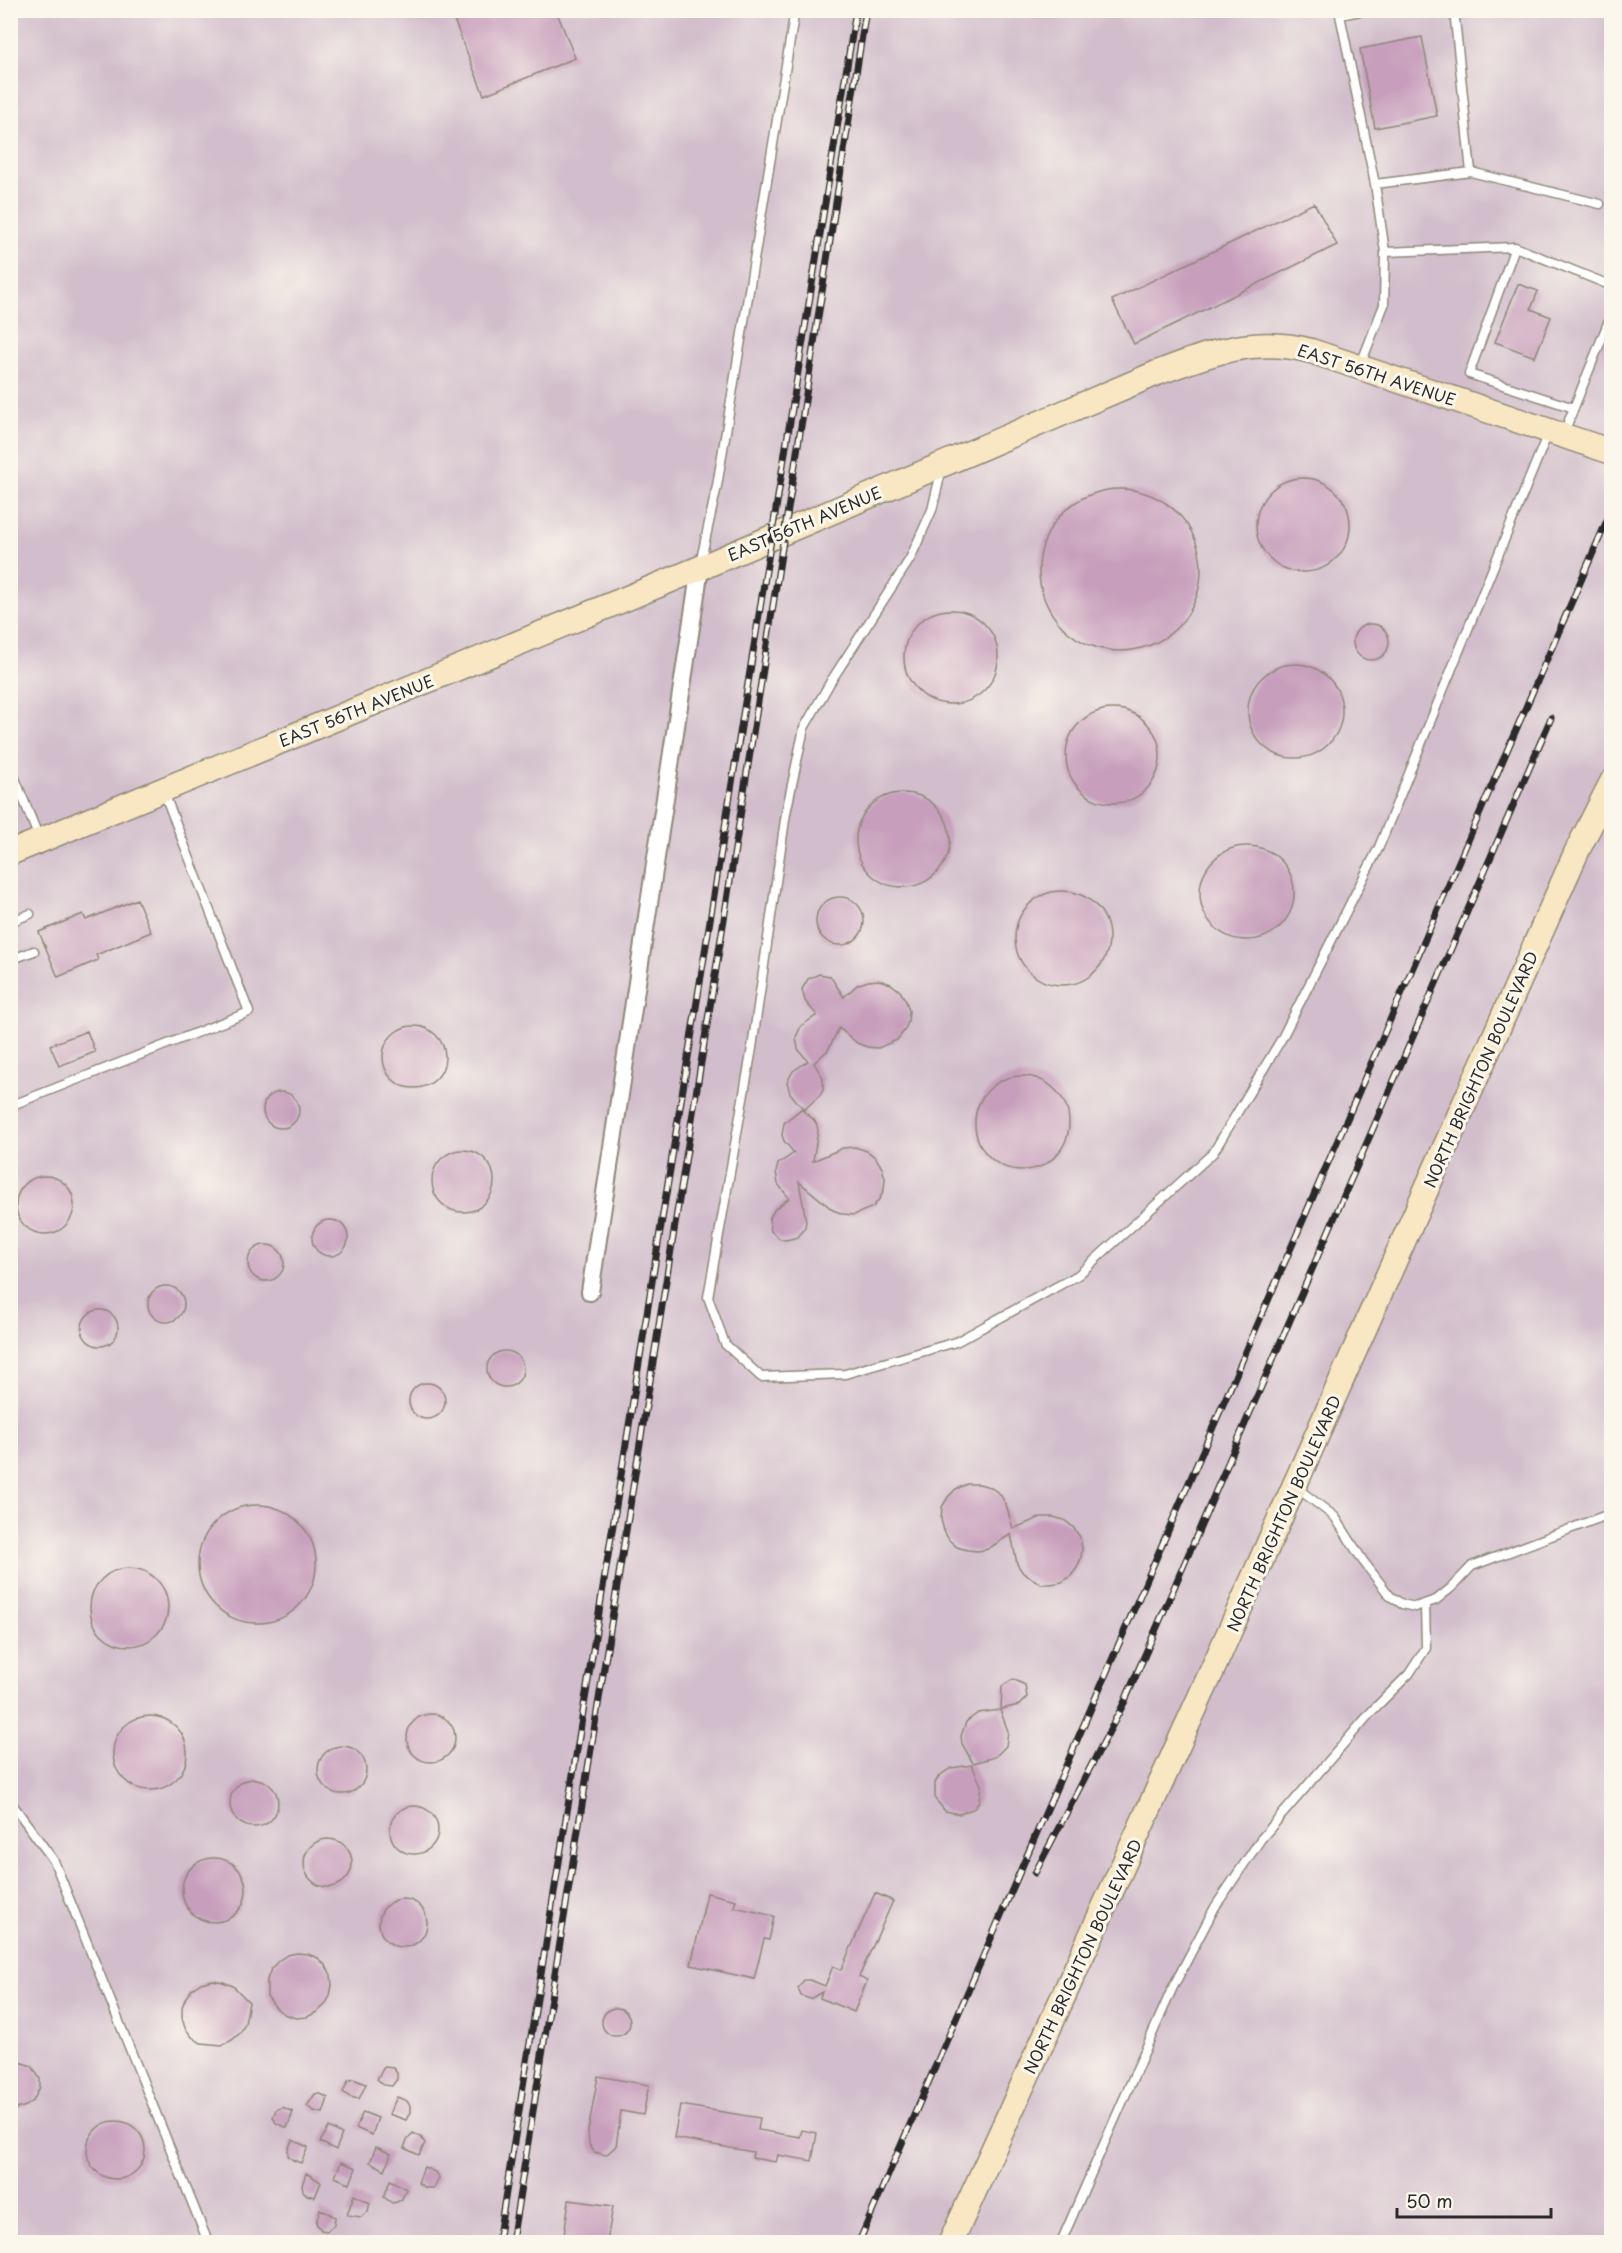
<svg xmlns="http://www.w3.org/2000/svg" width="1622" height="2253" viewBox="0 0 1622 2253" font-family="'Playpen Sans',sans-serif">
	<rect width="100%" height="100%" fill="#fbf7ec"/>
	<filter id="ink" filterUnits="userSpaceOnUse"><feTurbulence type="fractalNoise" baseFrequency=".0167" numOctaves="2"/><feDisplacementMap in="SourceGraphic" scale="12" xChannelSelector="R" yChannelSelector="G"/><feConvolveMatrix kernelMatrix="1 2 1 2 8 2 1 2 1" color-interpolation-filters="sRGB"/></filter>
	<filter id="wash" filterUnits="userSpaceOnUse"><feTurbulence type="fractalNoise" baseFrequency=".008" numOctaves="4" result="noise"/><feDisplacementMap in="SourceGraphic" scale="24" xChannelSelector="R" yChannelSelector="G"/><feGaussianBlur stdDeviation="1.35" result="paint"/><feColorMatrix in="noise" values="0 0 0 0 0 0 0 0 0 0 0 0 0 0 0 0 0 1.4 0 .05"/><feComposite in="paint" operator="in"/></filter>
	<g filter="url(#wash)">
		<rect width="100%" height="100%" fill="#f0e4c8"/>
		<path fill="#d1bdcb" d="M11 11H1611V2242H11Z"/>
		<g id="blocks">
			<path fill="#c79fbc" d="M450 10H556L575 58 484 95Z
				M1422 37 1437 116 1375 128 1360 49Z
				M1314 203 1337 245 1134 344 1112 300Z
				M1518 284 1538 291 1531 309 1551 317 1535 357 1495 342Z
				M1256 525a47 47 0 1 1 94 0a47 47 0 1 1-94 0Z
				M1039 570a81 81 0 1 1 162 0a81 81 0 1 1-162 0Z
				M904 657a47 47 0 1 1 94 0a47 47 0 1 1-94 0Z
				M1353 642a18 18 0 1 1 36 0a18 18 0 1 1-36 0Z
				M1248 711a47 47 0 1 1 94 0a47 47 0 1 1-94 0Z
				M1066 756a47 47 0 1 1 94 0a47 47 0 1 1-94 0Z
				M856 840a47 47 0 1 1 94 0a47 47 0 1 1-94 0Z
				M1200 893a47 47 0 1 1 94 0a47 47 0 1 1-94 0Z
				M1015 938a47 47 0 1 1 94 0a47 47 0 1 1-94 0Z
				M816 921a24 24 0 1 1 48 0a24 24 0 1 1-48 0Z
				M137 899 151 932 96 955 98 960 58 977 39 932 83 914 86 920Z
				M819 974 830 976 844 997 857 985 868 981 879 980 891 984 900 991 906 1001 909 1011 908 1022 904 1031 897 1040 878 1048 867 1047 857 1043 839 1028 828 1050 814 1063 823 1078V1090L820 1095 804 1110 790 1093 787 1082 793 1071 808 1061 798 1049 796 1037 801 1026 817 1015 805 1001 802 989 808 979Z
				M383 1057a31 31 0 1 1 62 0a31 31 0 1 1-62 0Z
				M87 1031 95 1052 59 1066 50 1045Z
				M975 1123a47 47 0 1 1 94 0a47 47 0 1 1-94 0Z
				M263 1110a18 18 0 1 1 36 0a18 18 0 1 1-36 0Z
				M801 1109 814 1120 817 1125 818 1131 813 1161 843 1148 855 1147 867 1151 876 1158 882 1168 885 1178 884 1189 880 1198 873 1207 854 1215 843 1214 833 1210 799 1182 806 1221 805 1227 798 1237 786 1240 780 1239 771 1231 769 1219 775 1209 789 1198 778 1184 776 1172 778 1164 794 1153 784 1141 782 1135 784 1123Z
				M432 1181a31 31 0 1 1 62 0a31 31 0 1 1-62 0Z
				M16 1205a29 29 0 1 1 58 0a29 29 0 1 1-58 0Z
				M312 1238a18 18 0 1 1 36 0a18 18 0 1 1-36 0Z
				M248 1263a18 18 0 1 1 36 0a18 18 0 1 1-36 0Z
				M148 1304a18 18 0 1 1 36 0a18 18 0 1 1-36 0Z
				M82 1328a18 18 0 1 1 36 0a18 18 0 1 1-36 0Z
				M487 1369a18 18 0 1 1 36 0a18 18 0 1 1-36 0Z
				M409 1401a18 18 0 1 1 36 0a18 18 0 1 1-36 0Z
				M967 1484H979L990 1487 1000 1494 1006 1504 1013 1529 1041 1517H1053L1064 1520 1073 1527 1080 1537 1082 1548 1081 1558 1077 1568 1071 1576 1062 1582 1051 1584H1041L1023 1573 1017 1564 1011 1534 988 1549 978 1551 967 1550 957 1547 949 1540 944 1531 941 1519 942 1507 948 1497 956 1489Z
				M198 1564a59 59 0 1 1 118 0a59 59 0 1 1-118 0Z
				M90 1607a39 39 0 1 1 78 0a39 39 0 1 1-78 0Z
				M1013 1679 1025 1685 1027 1697 1019 1705 1001 1709 1002 1686Z
				M1000 1710 1008 1731 1006 1746 995 1757 973 1763 962 1744 961 1736 966 1722 978 1713Z
				M407 1738a24 24 0 1 1 48 0a24 24 0 1 1-48 0Z
				M113 1753a37 37 0 1 1 74 0a37 37 0 1 1-74 0Z
				M318 1770a24 24 0 1 1 48 0a24 24 0 1 1-48 0Z
				M972 1765 981 1785 979 1801 975 1808 960 1814 945 1811 935 1799V1783L939 1776 951 1768Z
				M230 1803a24 24 0 1 1 48 0a24 24 0 1 1-48 0Z
				M390 1830a24 24 0 1 1 48 0a24 24 0 1 1-48 0Z
				M304 1863a24 24 0 1 1 48 0a24 24 0 1 1-48 0Z
				M182 1890a32 32 0 1 1 64 0a32 32 0 1 1-64 0Z
				M707 1893 736 1900 734 1907 774 1916 769 1940 764 1939 754 1979 691 1965Z
				M875 1893 893 1901 859 1977 867 1981 854 2012 820 1998 822 1992 810 1999 801 1996 798 1988 804 1980H810L825 1986 833 1966 841 1970Z
				M379 1923a24 24 0 1 1 48 0a24 24 0 1 1-48 0Z
				M297 1953 308 1954 318 1958 326 1966 331 1975 332 1985 330 1996 325 2005 317 2012 307 2017 296 2018 286 2015 277 2009 267 1996V1980L271 1969 278 1961 287 1955Z
				M212 1980 223 1982 233 1986 249 2002 245 2024 240 2033 232 2040 222 2045 201 2043 192 2037 185 2028 182 2018V2007L186 1997 192 1989 201 1983Z
				M602 2022a14 14 0 1 1 28 0a14 14 0 1 1-28 0Z
				M10 2059 32 2066 40 2079V2087L33 2101 26 2106 10 2111Z
				M384 2067 393 2068 397 2073V2079L392 2086 384 2085 377 2079Z
				M598 2076 649 2085 643 2115 621 2111 616 2146 606 2155 594 2152 589 2144 588 2131Z
				M353 2079 366 2084 359 2099 350 2097 343 2092 348 2081Z
				M315 2094H321L328 2098 323 2113 314 2111 307 2106Z
				M397 2097 407 2101 410 2106V2112L406 2120 389 2114Z
				M680 2105 760 2118 758 2130 800 2137 802 2130 817 2133 812 2161 778 2155 776 2162 752 2158 753 2152 674 2138Z
				M282 2107 293 2112 287 2128 276 2123 273 2117 276 2110Z
				M363 2112 378 2118 372 2135 356 2128Z
				M87 2150a29 29 0 1 1 58 0a29 29 0 1 1-58 0Z
				M329 2127 342 2134 336 2150 320 2142Z
				M413 2133 421 2137 425 2143 419 2155 404 2148 407 2140Z
				M292 2140 308 2147 301 2163 293 2160 288 2156V2150Z
				M376 2147 391 2154 385 2170 370 2162Z
				M341 2162 356 2168 350 2184 335 2177Z
				M424 2167 435 2172 439 2178 434 2188H426L418 2183Z
				M306 2173 321 2182 315 2197 307 2195 303 2191 302 2185Z
				M390 2180 406 2189 402 2199 397 2202 392 2203 384 2197Z
				M354 2195 370 2203 368 2211 361 2217 347 2215Z
				M569 2200 613 2206 607 2242H563Z
				M320 2209 335 2217 334 2225 327 2231 321 2230 316 2223Z"/>
		</g>
	</g>
	<g filter="url(#ink)">
		<use href="#blocks" fill-opacity="0" stroke="#8e887a" stroke-width="1.5"/>
		<g fill="none" stroke-linecap="round" stroke-linejoin="round">
			<defs>
				<path id="lane" d="M1365 10 1340 15 1375 184
					M1454 10 1471 172
					M1515 247 1385 252 1375 184 1471 172 1600 204
					M1360 366 1384 305 1385 252
					M1574 408 1469 374 1515 247 1612 286
					M1563 435 1612 313
					M942 468 932 510 910 559 831 681 804 728 786 813 752 1048 708 1297 725 1344 761 1377 845 1374 956 1342 1078 1275 1213 1153 1282 1038 1379 847 1548 433
					M700 564 717 486 795 10
					M10 766 39 838
					M10 922 30 914
					M10 960 34 951
					M10 1106 249 1012 163 790
					M1297 1488 1335 1517 1363 1561 1390 1596 1402 1604 1415 1607 1436 1600 1451 1588 1472 1566 1612 1513
					M10 1801 54 1861 208 2242
					M1061 2242 1172 1989 1215 1907 1261 1839 1372 1711 1409 1674 1426 1648 1425 1604"/>
				<path id="street" d="M590 1292 700 568"/>
				<path id="secondary" d="M10 853 700 568 1157 373C1209 353 1255 336 1311 351L1612 452
					M951 2242 1211 1673 1577 851 1612 782"/>
			</defs>
			<use href="#lane" stroke="#8e887a" stroke-width="11"/>
			<use href="#street" stroke="#8e887a" stroke-width="20"/>
			<use href="#secondary" stroke="#8e887a" stroke-width="27"/>
			<use href="#lane" stroke="#fff" stroke-width="8"/>
			<use href="#street" stroke="#fff" stroke-width="16"/>
			<use href="#secondary" stroke="#f9e7c3" stroke-width="24"/>
			<defs>
				<path id="rail" d="M1035 1873 1124 1703 1551 718
					M498 2242 856 10
					M512 2242 725 913 866 10
					M859 2242 1612 509"/>
			</defs>
			<use href="#rail" stroke="#2b2b2b" stroke-width="7"/>
			<use href="#rail" stroke="#fbf7ec" stroke-width="4.5" stroke-dasharray="14" stroke-linecap="butt"/>
		</g>
	</g>
	<g text-anchor="middle" dominant-baseline="central" stroke-width="6" stroke-linejoin="round" paint-order="stroke">
		<g font-size="16" fill="#2b2b2b" stroke="#fbf7ec">
			<text transform="translate(1377 374) rotate(18)">EAST 56TH AVENUE</text>
			<text transform="translate(804 523) rotate(-23)">EAST 56TH AVENUE</text>
			<text transform="translate(356 710) rotate(-22)">EAST 56TH AVENUE</text>
			<text transform="translate(1480 1069) rotate(-66)">NORTH BRIGHTON BOULEVARD</text>
			<text transform="translate(1283 1513) rotate(-66)">NORTH BRIGHTON BOULEVARD</text>
			<text transform="translate(1082 1956) rotate(-65)">NORTH BRIGHTON BOULEVARD</text>
		</g>
	</g>
	<rect width="1622" height="2253" fill="none" stroke="#fbf7ec" stroke-width="36"/>
	<path d="M1397 2208v9h154v-9" fill="none" stroke="#2b2b2b" stroke-width="3"/>
	<text x="1406" y="2208" font-size="18" fill="#2b2b2b" stroke="#fbf7ec" stroke-width="4.5" paint-order="stroke">50 m</text>
</svg>
